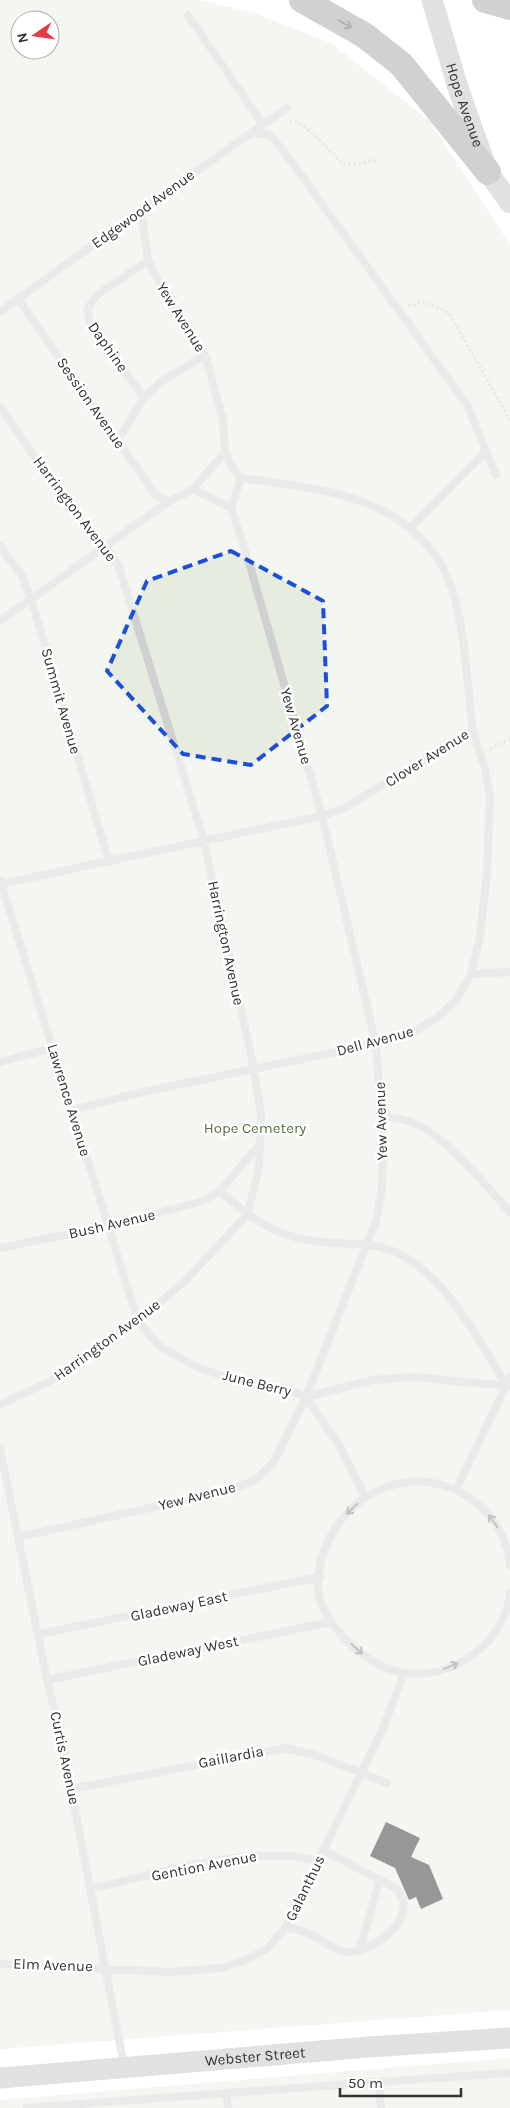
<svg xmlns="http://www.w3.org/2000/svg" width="510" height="2108" viewBox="0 0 510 2108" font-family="Karla,sans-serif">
	<rect width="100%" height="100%" fill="#fff"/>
	<path fill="#e6ecdf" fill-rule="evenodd" d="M0 0H199L254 13 331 43 430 121 510 245V2010L0 2049ZM20 20H50V50H20Z
		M510 2058V2108H0V2100Z"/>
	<path fill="#1a1a1a" d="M386 1822 420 1838 411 1857 429 1865 443 1899 421 1909 416 1897 409 1900 395 1868 370 1856Z"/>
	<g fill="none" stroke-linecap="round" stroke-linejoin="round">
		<path stroke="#cdcdcd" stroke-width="3" stroke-dasharray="2.5 2.5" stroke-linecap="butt" d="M290 120C308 124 328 151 343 164H359L379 159
			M408 306 424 302 449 313 510 420
			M490 749 510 739"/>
		<path stroke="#d0d0d0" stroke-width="8" d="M188 15 263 125
			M253 132 271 136 296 168 467 405 496 475
			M141 210 148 261 187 331 205 355 223 420 225 452 232 467 241 478 231 508
			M18 299 155 494 168 502
			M0 312 141 210 287 108
			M144 398 91 327 87 309 97 295 148 261
			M0 407 78 518 105 546 119 567 204 841 254 1068 261 1116 259 1168 247 1215 184 1282 138 1321 50 1381 0 1405
			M117 441 144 398 162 381 205 355
			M410 528 486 451
			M0 546 21 574 31 599 109 862
			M0 621 168 502 193 489 225 452
			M0 880 138 1321 159 1346 199 1368 242 1382 283 1388 306 1397 339 1445 365 1496
			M0 884 322 816 345 808 473 731C467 687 466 635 453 592 423 498 326 489 241 478
			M471 974 510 972
			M0 1062 53 1048
			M72 1110 147 1091 376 1044 414 1032 438 1017 456 1000 471 974 480 937 487 873 490 796 485 769 473 731
			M383 1115C395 1118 408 1120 420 1126 447 1139 488 1188 510 1212
			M220 1191C258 1225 282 1240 334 1243 355 1244 373 1243 393 1251 443 1271 480 1341 506 1385
			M0 1248 108 1226 200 1202 220 1191 260 1144
			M306 1397 373 1380 413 1377 508 1386
			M0 1448 47 1680 60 1731 124 2066
			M457 1488 510 1377
			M19 1537 231 1490 255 1480 274 1462 306 1397 376 1221 382 1188 383 1148 376 1044 322 816 248 559 231 508 193 489
			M510 1566C509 1545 498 1523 483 1509 417 1446 318 1500 318 1587 318 1604 330 1622 341 1634 357 1652 379 1669 404 1673 453 1680 505 1643 510 1593
			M39 1634 320 1577
			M47 1680 330 1622
			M71 1789 286 1748 315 1755 387 1783
			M90 1889C159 1874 249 1843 318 1861
			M286 1927C297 1929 306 1932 316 1937 326 1943 335 1951 347 1952 374 1953 421 1917 397 1889L323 1850
			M360 1949 380 1879
			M0 1964 170 1972 221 1968 244 1961 268 1948 286 1927 384 1726 404 1673
			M226 2093 228 2108
			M27 2108 379 2082
			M381 2108 379 2082 510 2073"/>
		<g stroke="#bdbdbd" stroke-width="21">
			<path id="s1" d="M432 0 459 91 488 172 510 203"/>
			<path id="s2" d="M0 2078 368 2047 510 2038"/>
		</g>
		<path stroke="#9a9a9a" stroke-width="26" d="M302 0 364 35 401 64 488 172
			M485 0 510 7"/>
	</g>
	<defs><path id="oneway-shaft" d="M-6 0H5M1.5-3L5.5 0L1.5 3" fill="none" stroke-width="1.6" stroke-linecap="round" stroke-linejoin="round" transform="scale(1.25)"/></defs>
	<use stroke="#525252" href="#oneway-shaft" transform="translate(345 24) rotate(30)"/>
	<g stroke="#7a7a7a">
		<use href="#oneway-shaft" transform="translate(352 1509) rotate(136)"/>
		<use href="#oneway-shaft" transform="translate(493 1521) rotate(-125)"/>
		<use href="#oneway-shaft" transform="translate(357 1649) rotate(42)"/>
		<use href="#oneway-shaft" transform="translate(451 1666) rotate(-22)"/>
	</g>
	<path d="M0 0H510V2108H0ZM231 551 323 601 327 706 251 765 183 754 107 671 147 581Z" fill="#fff" fill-opacity=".55" fill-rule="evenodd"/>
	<path fill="none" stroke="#1d4ed8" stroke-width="4" stroke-dasharray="10 6" stroke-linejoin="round" d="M231 551 323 601 327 706 251 765 183 754 107 671 147 581Z"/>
	<g text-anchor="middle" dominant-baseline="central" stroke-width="5" stroke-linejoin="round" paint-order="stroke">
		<g font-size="15" fill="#333" stroke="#fff">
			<text stroke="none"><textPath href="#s1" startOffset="110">Hope Avenue</textPath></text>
			<text transform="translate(143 209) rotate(-36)">Edgewood Avenue</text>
			<text transform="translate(181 317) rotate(58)">Yew Avenue</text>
			<text transform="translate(108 347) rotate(55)">Daphine</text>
			<text transform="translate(91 403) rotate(55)">Session Avenue</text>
			<text transform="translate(75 509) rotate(53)">Harrington Avenue</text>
			<text transform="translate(61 701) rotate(74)">Summit Avenue</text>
			<text transform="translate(296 726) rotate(74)">Yew Avenue</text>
			<text transform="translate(427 758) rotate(-32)">Clover Avenue</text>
			<text transform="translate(226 943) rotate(78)">Harrington Avenue</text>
			<text transform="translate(375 1041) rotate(-15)">Dell Avenue</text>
			<text transform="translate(69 1100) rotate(73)">Lawrence Avenue</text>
			<text transform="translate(381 1121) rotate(-92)">Yew Avenue</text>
			<text transform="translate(112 1224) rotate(-13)">Bush Avenue</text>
			<text transform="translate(107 1340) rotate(-36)">Harrington Avenue</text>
			<text transform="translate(257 1383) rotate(14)">June Berry</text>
			<text transform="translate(197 1496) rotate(-14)">Yew Avenue</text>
			<text transform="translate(179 1606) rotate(-12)">Gladeway East</text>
			<text transform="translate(188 1651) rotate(-12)">Gladeway West</text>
			<text transform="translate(231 1757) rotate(-11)">Gaillardia</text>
			<text transform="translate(65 1758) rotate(78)">Curtis Avenue</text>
			<text transform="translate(204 1866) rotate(-11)">Gention Avenue</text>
			<text transform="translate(305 1888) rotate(-64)">Galanthus</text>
			<text transform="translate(53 1965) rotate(2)">Elm Avenue</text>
			<text stroke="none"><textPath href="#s2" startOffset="256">Webster Street</textPath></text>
		</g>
		<g font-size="15" fill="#56703f" stroke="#fff">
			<text x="255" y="1128">Hope Cemetery</text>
		</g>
	</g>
	<g transform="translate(35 35) rotate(257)"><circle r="24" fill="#ffffff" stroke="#adadad"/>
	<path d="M0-4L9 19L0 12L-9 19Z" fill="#e63946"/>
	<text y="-8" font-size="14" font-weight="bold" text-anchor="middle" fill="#333333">N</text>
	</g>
	<path d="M340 2088v8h121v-8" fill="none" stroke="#333333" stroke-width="2.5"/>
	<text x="348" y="2088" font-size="15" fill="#333333" stroke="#ffffff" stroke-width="4" paint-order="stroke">50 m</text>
</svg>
